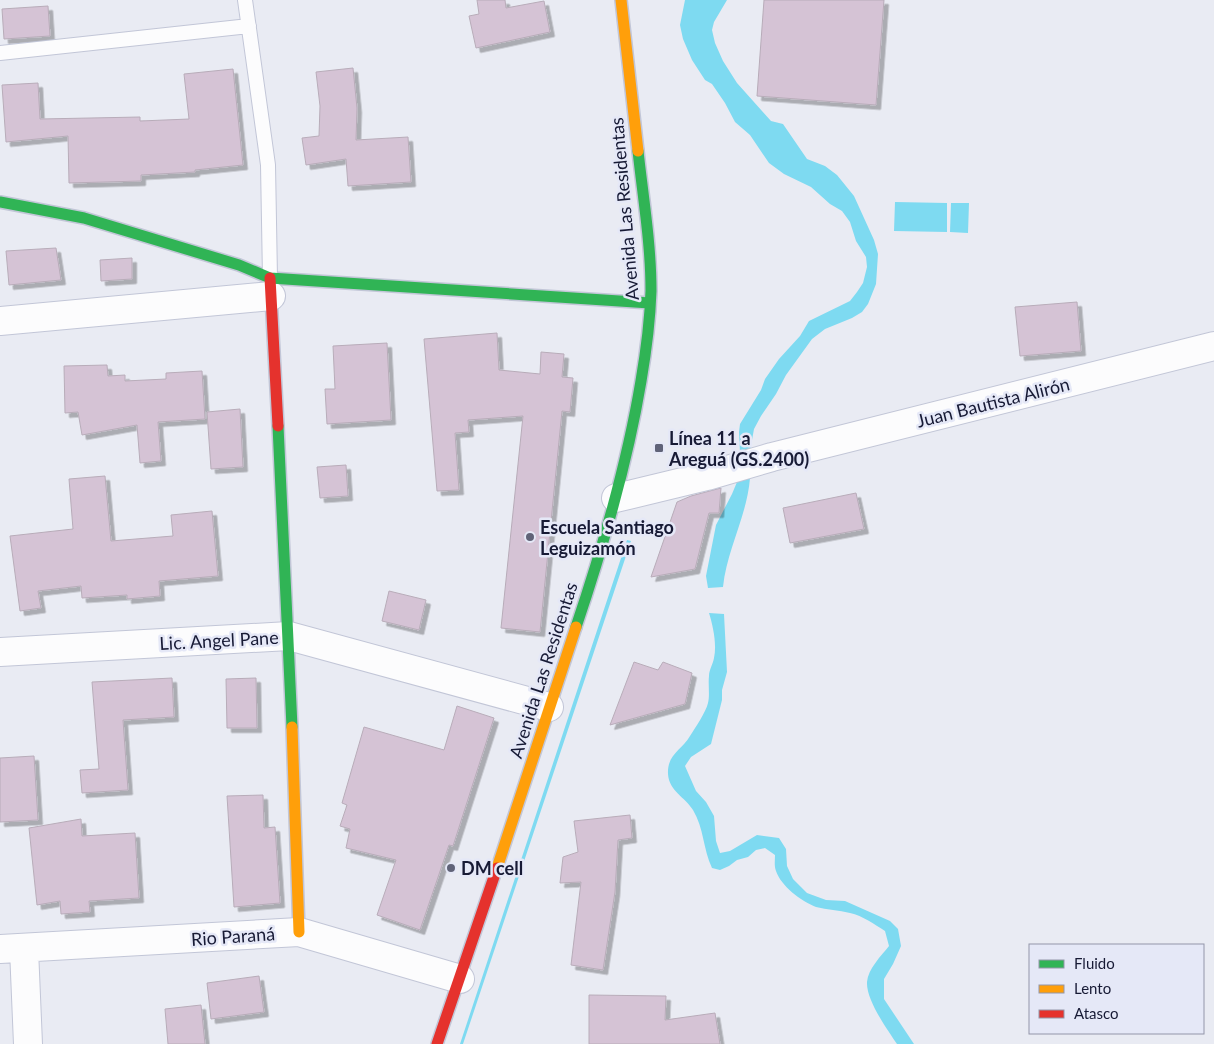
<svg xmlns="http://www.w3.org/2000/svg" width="1214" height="1044" viewBox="0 0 1214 1044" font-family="Lato,sans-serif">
	<defs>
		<filter id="shadow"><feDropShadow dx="4.5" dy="4.5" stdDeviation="0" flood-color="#0004"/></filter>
	</defs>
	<rect width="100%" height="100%" fill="#e9ebf3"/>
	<path fill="#7edaf1" d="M685 0H727L714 22 712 30 715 43 723 61 737 83 771 121 783 124 807 159 825 166 837 175 854 196 874 240 878 254 876 284 868 304 862 312 852 318 825 329 812 339 786 375 776 394 761 416 754 429 750 451 740 453 739 432 740 424 761 390 765 379 779 359 800 336 809 321 850 301 857 292 863 283 867 267 866 257 856 241 850 222 842 211 830 204 811 187 784 174 769 163 750 135 735 122 725 103 712 84 705 80 692 60 683 39 680 25Z
		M895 202 947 203V232L894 231Z
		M951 203H969L968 233 950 232Z
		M750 478C747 516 727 549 723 587L708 588 706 576 716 525 732 494 737 482Z
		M627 540 631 541 463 1044H460Z
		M709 613 724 614 727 672 722 690V700L711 744 691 757 685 766 696 791 706 802 714 816 716 841 720 853 730 851 757 835 779 838 786 849 787 866 793 879 807 893 826 900 845 901 890 921 898 929 901 946 893 964 884 979V999L914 1044H897C887 1029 866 1000 867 982 868 969 881 956 889 946L885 931C874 924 863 916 850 913 839 910 827 910 816 907 801 901 781 886 776 871 774 866 775 860 775 855L765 848 756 850 748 857 737 860 729 866 720 870 712 868C703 849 704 828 693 810 685 797 669 791 668 774 667 754 682 750 690 736 695 728 706 712 708 703 710 695 708 685 709 676 709 670 713 664 714 658 717 644 713 626 709 613Z"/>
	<path fill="#d5c3d5" stroke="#b8acb9" filter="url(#shadow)" d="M477 0H505L506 8 544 1 550 32 476 48 469 16 479 14Z
		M764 0H884L876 105 757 96Z
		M48 6 50 36 4 39 2 9Z
		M353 68 357 108 356 140 408 137 411 182 348 186 346 159 306 165 302 138 319 136 320 106 316 72Z
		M233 69 243 165 195 170V172L141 175V181L69 183 68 136 6 142 2 85 38 83 40 119 140 117V121L189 119 184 74Z
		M56 248 61 280 9 285 6 251Z
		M132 258V279L101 281 100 260Z
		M1077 302 1081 351 1020 356 1015 307Z
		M497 333 499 370 540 374 541 352 564 354 562 377 573 378 570 412 562 411 540 632 501 628 523 416 468 420 469 432 455 433 459 490 437 491 424 339Z
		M387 343 391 420 327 424 325 389H335L333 346Z
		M107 365 108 376 125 375V381L166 379V373L202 371 205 419 158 422 161 461 140 463 137 425 82 435 78 412 65 413 64 366Z
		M240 409 243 467 211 469 207 412Z
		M346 465 348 496 320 498 317 467Z
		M105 476 111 541 173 536 171 515 212 511 218 576 159 581 160 596 127 599V595L82 598 81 586 38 591 41 608 20 611 10 536 73 529 69 479Z
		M721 488 719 513H709L695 569 651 577 677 502 691 496Z
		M856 493 864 529 790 543 783 508Z
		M389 591 426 600 419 630 382 621Z
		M634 662 658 670 663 662 692 673 685 704 610 725Z
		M172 678 174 717 123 720 128 790 82 793 80 770 99 769 92 682Z
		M256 678 257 728H227L226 679Z
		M457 706 494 718 453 846 449 845 420 930 377 915 396 860 346 848 350 829 340 826 347 805 342 803 364 727 444 750Z
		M34 756 38 820 0 822V758Z
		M263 795 264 828 275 827 280 903 234 907 227 796Z
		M630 815 632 838 618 840 615 892 603 970 571 965 581 882 560 883 563 857 578 852 574 821Z
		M81 819 82 836 135 833 139 898 89 901 90 912 61 914 60 901 37 905 29 828Z
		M259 976 264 1012 211 1019 207 983Z
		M589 995 666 996 665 1020 715 1013 720 1044H589Z
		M201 1005 205 1044H168L165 1009Z"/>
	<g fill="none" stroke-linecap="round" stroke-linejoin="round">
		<defs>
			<path id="lane" d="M245 0 268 165 270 278
				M0 53 249 26"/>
			<path id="street" d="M0 321 271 296
				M616 498 707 476 772 457 1214 346
				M0 652 289 636 549 707
				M0 949 299 932 460 979
				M24 949 28 1044"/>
			<path id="fast" d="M0 202 84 218 239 265 270 278 650 303
				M278 426 292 727
				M576 627C603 547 627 465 641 381 646 352 650 321 651 291 651 244 643 197 638 151"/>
			<path id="slow" d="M621 0 638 151
				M292 727 299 932
				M497 868 576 627"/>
			<path id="jam" d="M270 278 278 426
				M437 1044 497 868"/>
		</defs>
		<use href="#lane" stroke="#c2c6d7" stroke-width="16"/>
		<use href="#street" stroke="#c2c6d7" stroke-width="30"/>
		<use href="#fast" stroke="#c2c6d7" stroke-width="14"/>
		<use href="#slow" stroke="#c2c6d7" stroke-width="14"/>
		<use href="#jam" stroke="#c2c6d7" stroke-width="14"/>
		<use href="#lane" stroke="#fcfcfd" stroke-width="14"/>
		<use href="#street" stroke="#fcfcfd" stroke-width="28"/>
		<use href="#fast" stroke="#30b455" stroke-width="11"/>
		<use href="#slow" stroke="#ff9f0a" stroke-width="11"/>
		<use href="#jam" stroke="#e5322d" stroke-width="11"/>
	</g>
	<g fill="#606378" stroke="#e5e8f7" stroke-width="2">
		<rect x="654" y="443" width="10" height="10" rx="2.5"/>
		<circle cx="530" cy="537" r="5"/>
		<circle cx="451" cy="868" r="5"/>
	</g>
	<g text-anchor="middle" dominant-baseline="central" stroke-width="5" stroke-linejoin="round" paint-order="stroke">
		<g font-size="18" fill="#171a35" stroke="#e5e8f7">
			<text transform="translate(624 209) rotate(-95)">Avenida Las Residentas</text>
			<text transform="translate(993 402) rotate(-14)">Juan Bautista Alirón</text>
			<text transform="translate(219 640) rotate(-3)">Lic. Angel Pane</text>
			<text transform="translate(543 670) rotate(-72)">Avenida Las Residentas</text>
			<text transform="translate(233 936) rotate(-4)">Rio Paraná</text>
		</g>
		<g font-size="18" font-weight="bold" fill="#171a35" stroke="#e5e8f7" text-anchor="start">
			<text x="669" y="438">Línea 11 a<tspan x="669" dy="21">Areguá (GS.2400)</tspan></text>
			<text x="540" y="527">Escuela Santiago<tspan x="540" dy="21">Leguizamón</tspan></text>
			<text x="461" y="868">DM cell</text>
		</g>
	</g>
	<rect x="1029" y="944" width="175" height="90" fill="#e5e8f7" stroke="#9396a9"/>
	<rect x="1039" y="960" width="25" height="8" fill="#30b455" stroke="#9396a9"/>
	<text x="1074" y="969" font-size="15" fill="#171a35">Fluido</text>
	<rect x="1039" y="985" width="25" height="8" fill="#ff9f0a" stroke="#9396a9"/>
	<text x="1074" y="994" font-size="15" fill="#171a35">Lento</text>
	<rect x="1039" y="1010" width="25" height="8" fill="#e5322d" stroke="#9396a9"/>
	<text x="1074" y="1019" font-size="15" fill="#171a35">Atasco</text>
</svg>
